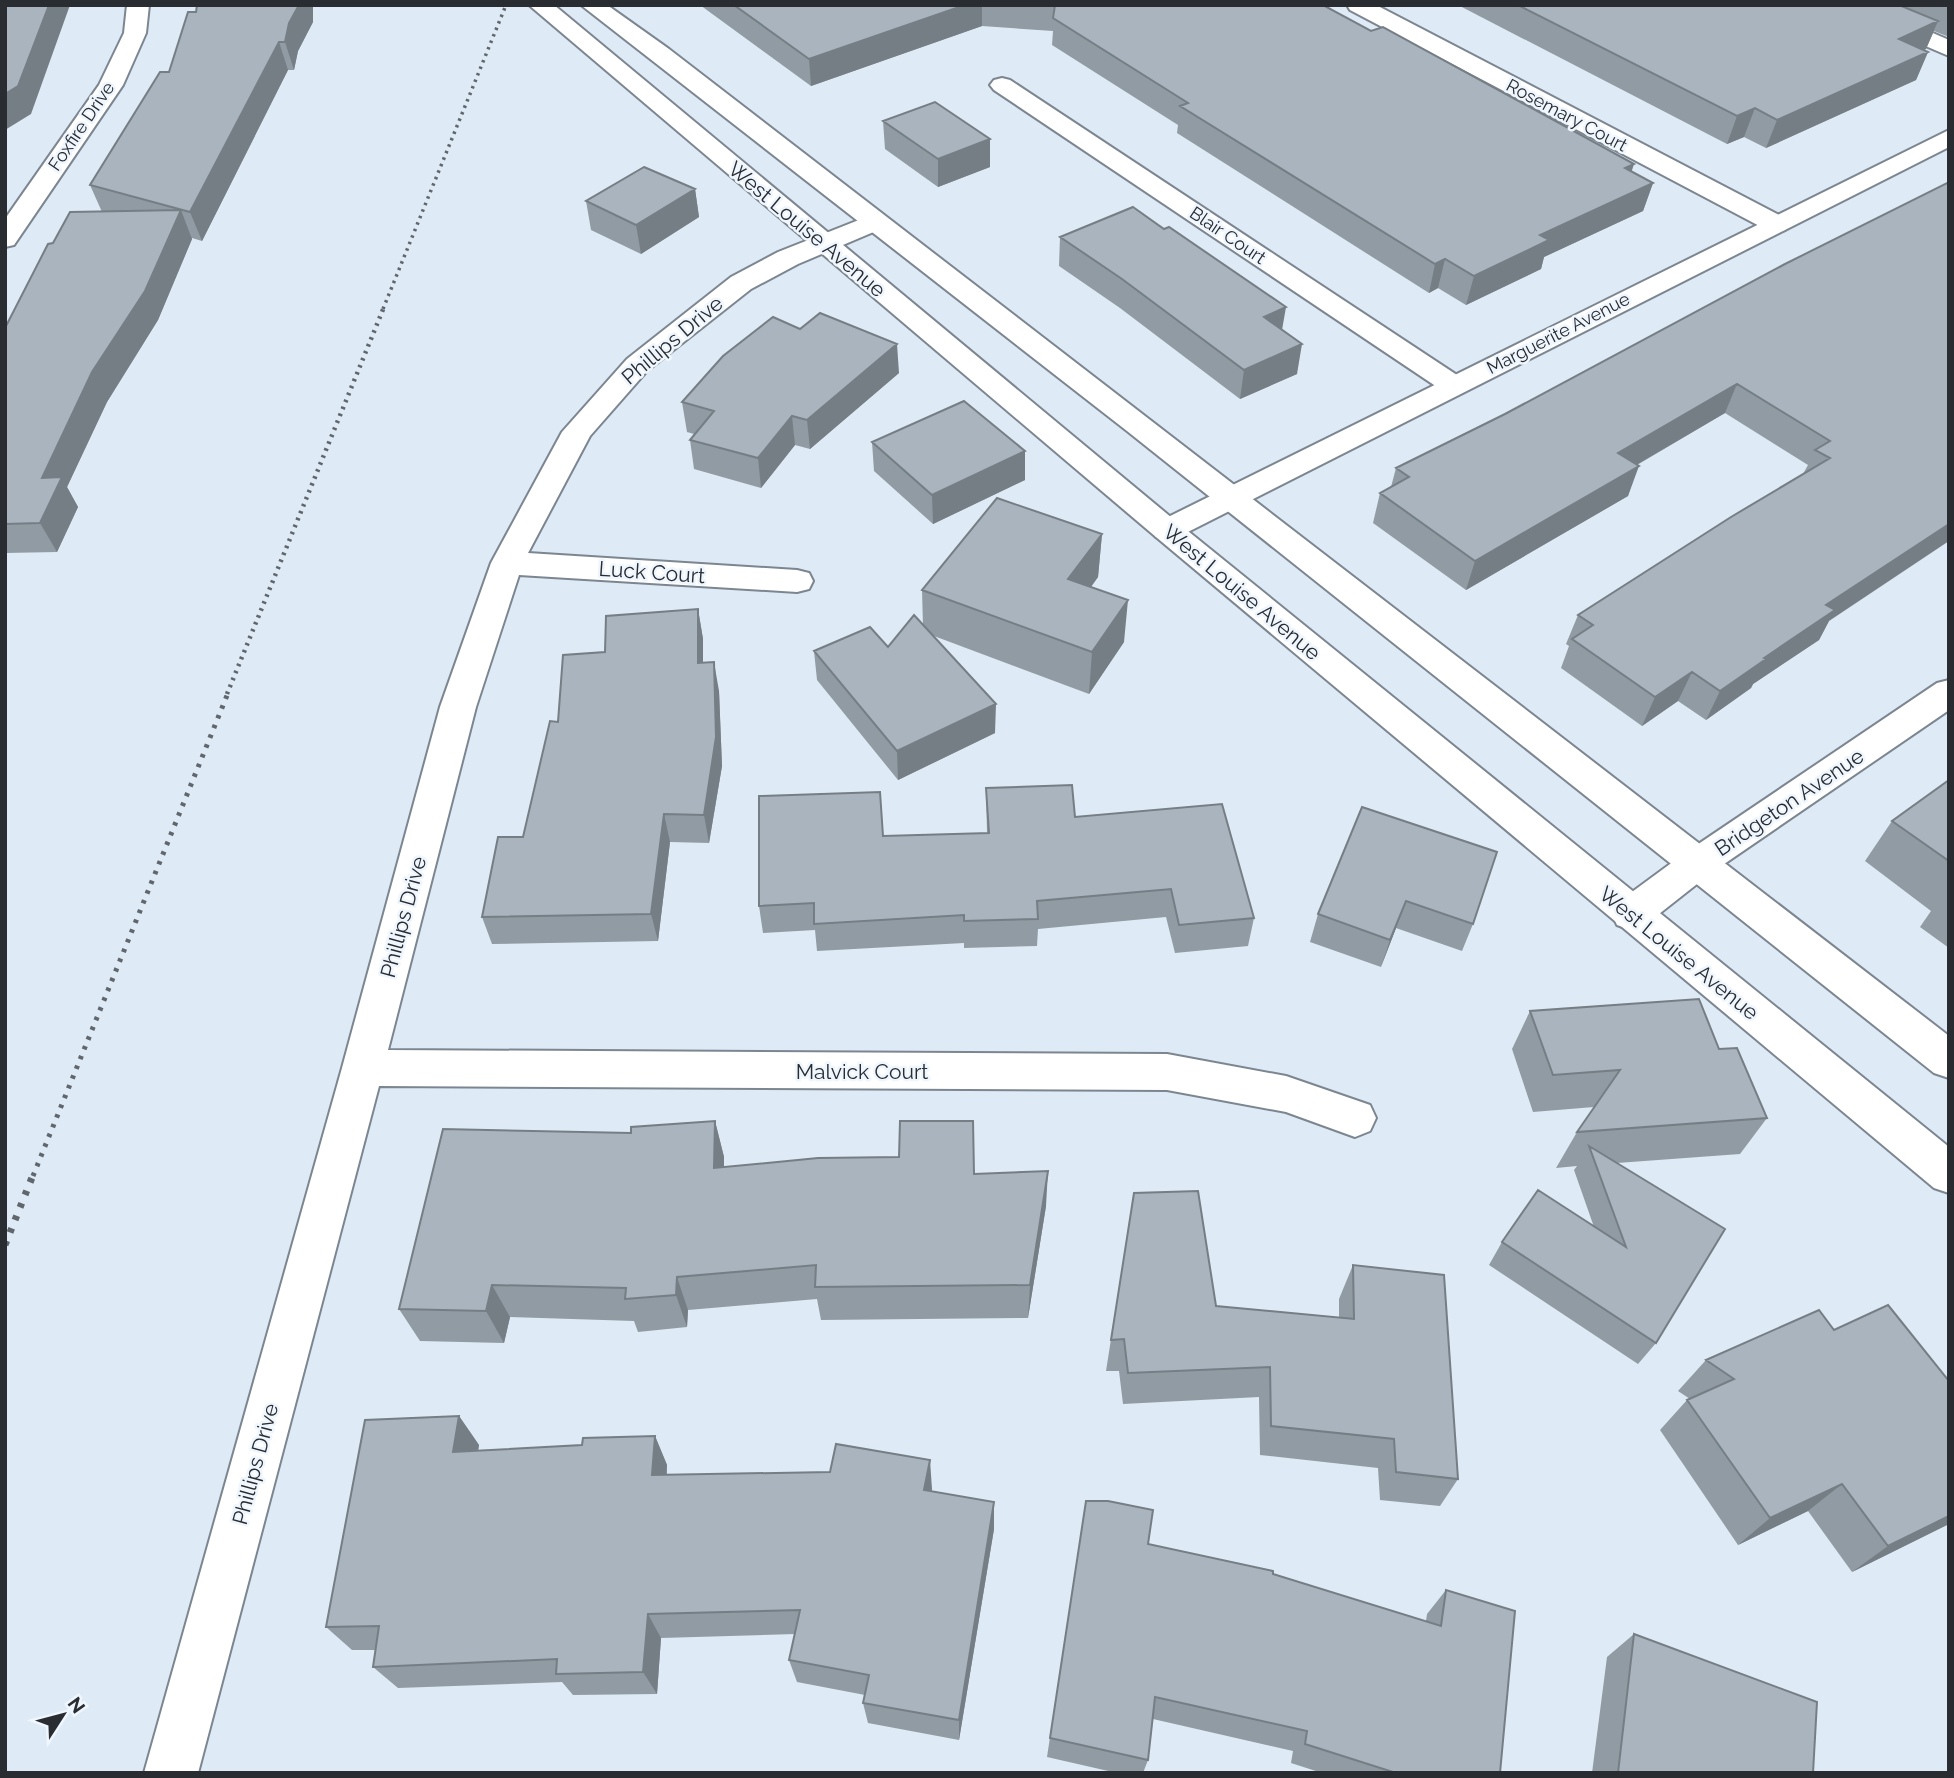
<svg xmlns="http://www.w3.org/2000/svg" width="1954" height="1778" viewBox="0 0 1954 1778" font-family="Raleway,sans-serif">
	<rect width="100%" height="100%" fill="#deeaf5"/>
	<g fill="none" stroke-linecap="round" stroke-linejoin="round">
		<defs>
			<path id="minor" d="M127 5H149L146 33 123 85 14 245 5 247V219L99 85 124 33Z
				M1347 5H1376L1785 218 1789 224 1785 230 1776 232 1767 230 1350 10Z
				M1002 78 1010 80 1463 379 1468 385 1463 391 1453 394 1443 391 994 90 990 85 994 80Z
				M874 214 883 216 887 222 883 228 798 264 751 289 647 371 590 436 528 553 797 570 809 573 813 581 809 589 797 592 519 575 476 707 388 1050 1167 1054 1286 1076 1370 1105 1376 1118 1370 1131 1355 1137 1286 1112 1167 1090 379 1086 198 1773H144L342 1068 440 707 491 563 562 432 627 359 731 277 778 252Z
				M1949 680V710L1711 873 1645 925 1631 930 1617 925 1612 914 1617 903 1685 853 1937 683Z"/>
			<path id="tertiary" d="M1838 5H1868L1949 40V56L1841 10Z
				M1949 130V147L1178 537 1167 540 1156 537 1151 530 1156 523Z"/>
			<path id="secondary" d="M529 5H554L1178 523 1949 1147V1193L1934 1188 1156 537Z
				M581 5H607L669 49 1949 1036V1078L1934 1073 1127 431Z"/>
		</defs>
		<use href="#minor" stroke="#7c8690" stroke-width="4"/>
		<use href="#tertiary" stroke="#7c8690" stroke-width="4"/>
		<use href="#secondary" stroke="#7c8690" stroke-width="4"/>
		<use href="#minor" fill="#fff" fill-rule="evenodd"/>
		<use href="#tertiary" fill="#fff" fill-rule="evenodd"/>
		<use href="#secondary" fill="#fff" fill-rule="evenodd"/>
		<path stroke="#60666d" stroke-width="3.5" stroke-dasharray="2.5 4.5" stroke-linecap="butt" d="M383 309 506 5"/>
		<path stroke="#60666d" stroke-width="4.5" stroke-dasharray="2.5 5" stroke-linecap="butt" d="M227 694 384 307"/>
		<path stroke="#60666d" stroke-width="5" stroke-dasharray="3.5 7" stroke-linecap="butt" d="M33 1176 228 693"/>
		<path stroke="#60666d" stroke-width="7" stroke-dasharray="4.5 9" stroke-linecap="butt" d="M5 1245 33 1175"/>
	</g>
	<path fill="#919ba3" d="M197 5H313V22L298 51 294 70H288L202 241 192 238V239L158 320 107 402 67 487 78 507 57 552 5 553V328L53 243 102 212 90 185 169 72 196 12Z
		M700 5H1323L1653 183 1643 211 1544 257 1541 269 1466 305 1438 288 1429 293 1177 133 1178 125 1052 45 1053 31 982 26 811 86Z
		M1458 5H1949V37L1934 31 1926 49 1923 50 1928 52 1916 80 1766 148 1744 137 1727 144Z
		M883 121 990 167 938 187 885 149Z
		M1949 182 1829 621 1819 640 1753 684 1751 688 1706 720 1678 701 1642 726 1561 668 1569 646 1566 644 1578 615 1803 474 1808 465 1725 413 1637 465 1628 496 1466 590 1373 523 1380 493 1391 487 1396 468 1505 414Z
		M695 189 699 217 641 254 591 230 586 201Z
		M1060 237 1282 330 1297 374 1240 399 1120 308 1059 266Z
		M899 373 810 449 795 445 761 488 694 469 690 440 694 434 687 432 682 402Z
		M872 442 1025 480 933 524 874 471Z
		M1102 534 1098 577 1091 587 1124 642 1089 694 934 636 995 733 898 780 817 680 814 651 888 647 923 626 922 590Z
		M698 609 703 639V663L719 691 722 766 709 843 670 842 658 941 492 944 482 917 523 837 558 722 605 652Z
		M1949 780V948L1920 927 1931 911 1865 861 1892 821Z
		M986 788 1075 817 1254 918 1248 946 1175 953 1166 917 1038 929 1037 946 964 948V943L817 951 815 930 763 933 759 906 987 833Z
		M1362 807 1473 924 1462 951 1396 928 1381 967 1310 942 1318 914Z
		M1530 1011 1719 1049 1767 1118 1740 1154 1617 1163 1656 1343 1638 1364 1489 1265 1502 1242 1594 1227 1574 1170 1577 1166 1556 1168 1577 1132 1594 1107 1533 1112 1512 1049Z
		M715 1121 724 1157V1167L974 1174 1046 1206 1028 1318 821 1320 817 1299 688 1310 687 1327 638 1332 634 1321 510 1317 504 1343 420 1341 399 1309 631 1133Z
		M1134 1193 1216 1306 1339 1318V1299L1353 1265 1458 1479 1440 1506 1380 1500 1378 1468 1260 1455 1259 1397 1123 1404 1119 1371H1106Z
		M1834 1330 1949 1381V1524L1852 1572 1808 1511 1738 1545 1660 1430 1687 1400 1690 1399 1678 1391 1706 1360Z
		M459 1416 479 1445 478 1451 582 1445 655 1436 667 1465V1475L932 1489V1492L994 1529 959 1740 868 1723 863 1703 865 1695 797 1682 789 1660 795 1634 661 1638 657 1694 573 1695 562 1682 398 1688 373 1667 375 1650H352L326 1627Z
		M1086 1501 1148 1544 1273 1574 1426 1621 1427 1614 1446 1590 1500 1773H1322L1291 1763 1293 1751 1153 1719 1148 1760 1143 1773H1117L1047 1757Z
		M1634 1634 1813 1773H1592L1607 1657Z"/>
	<path fill="#767e85" d="M49 5H70L31 114 5 130V94Z
		M299 5H313V22L298 51 294 70 285 42 289 23Z
		M965 5H982V26L811 86 809 59Z
		M1938 21 1926 49 1887 67 1899 39Z
		M279 42 288 70 202 241 190 212Z
		M1928 52 1916 80 1766 148 1777 120Z
		M1755 108 1744 137 1727 144 1737 116Z
		M990 139V167L938 187V159Z
		M1634 164 1625 192V168Z
		M1653 183 1643 211 1544 257 1541 269 1466 305 1474 276 1540 235Z
		M695 189 699 217 641 254 636 225Z
		M181 210 192 239 158 320 107 402 67 487 78 507 57 552 40 523 42 478 92 372Z
		M1445 259 1438 288 1429 293 1435 264Z
		M1286 307 1281 336 1264 317Z
		M897 344 899 373 810 449 807 420Z
		M1302 344 1297 374 1240 399 1244 370Z
		M1737 384 1725 413 1607 482 1618 453Z
		M792 416 795 445 761 488 758 458Z
		M1025 451V480L933 524 932 495Z
		M1639 466 1628 496 1466 590 1475 561Z
		M1949 524V541L1829 621 1819 640 1753 684 1751 688 1706 720 1720 691 1826 605Z
		M1102 534 1098 577 1066 621 1068 579Z
		M1128 600 1124 642 1089 694 1092 652Z
		M698 609 703 639V692L698 663Z
		M714 662 719 691 722 766 709 843 704 815Z
		M1692 672 1678 701 1642 726 1655 697Z
		M996 704 995 733 898 780 897 751Z
		M664 814 670 842 658 941 651 914Z
		M1406 901 1396 928 1381 967 1390 940Z
		M715 1121 724 1157V1203L714 1168Z
		M1048 1171 1046 1206 1028 1318 1030 1285Z
		M677 1277 688 1310 687 1327 676 1295Z
		M492 1285 510 1317 504 1343 486 1311Z
		M459 1416 479 1445 473 1481 453 1452Z
		M655 1436 667 1465 664 1503 652 1475Z
		M930 1460 932 1489 926 1518 924 1490Z
		M1842 1484 1808 1511 1738 1545 1770 1518Z
		M994 1502V1529L959 1740V1720Z
		M1949 1516V1524L1852 1572 1888 1546Z
		M648 1614 661 1638 657 1694 643 1672Z"/>
	<path fill="#a9b4be" stroke="#767e85" stroke-width="2" d="M5 5H49L18 86 5 94Z
		M197 5H299L289 23 285 42H279L190 212 90 185 160 72H169L188 12H196Z
		M734 5H965L809 59Z
		M1055 5H1323L1371 31 1383 27 1634 164 1625 168 1653 183 1540 235 1549 240 1474 276 1445 259 1435 264 1180 106 1188 103 1053 18Z
		M1518 5H1899L1938 21 1899 39 1928 52 1777 120 1755 108 1737 116Z
		M935 102 990 139 938 159 883 121Z
		M644 167 695 189 636 225 586 201Z
		M1949 182V524L1826 605 1835 610 1764 658 1766 659 1720 691 1692 672 1655 697 1572 639 1593 625 1578 615 1731 517 1830 458 1815 450 1830 441 1737 384 1618 453 1639 466 1475 561 1380 493 1409 477 1396 468 1505 414 1785 264Z
		M1133 207 1164 229 1169 227 1286 307 1264 317 1302 344 1244 370 1122 279 1060 237Z
		M181 210 145 291 92 372 42 478 62 477 40 523 5 524V328L48 244 53 243 70 212Z
		M820 313 897 344 807 420 792 416 758 458 690 440 714 411 682 402 723 356 773 317 800 329Z
		M964 401 1025 451 932 495 872 442Z
		M997 498 1102 534 1068 579 1128 600 1092 652 922 590Z
		M698 609V663L714 662 716 737 704 815 664 814 651 914 482 917 498 837H523L550 721 558 722 563 655 605 652 606 616Z
		M914 615 996 704 897 751 814 651 870 627 888 647Z
		M1949 780V861L1892 821Z
		M1072 785 1075 817 1222 804 1254 918 1179 925 1171 889 1037 901 1038 919 964 921V915L814 924V903L759 906V796L880 792 883 836 989 833 986 788Z
		M1362 807 1497 852 1473 924 1406 901 1390 940 1318 914Z
		M1699 999 1719 1049 1737 1048 1767 1118 1577 1132 1620 1070 1553 1075 1530 1011Z
		M715 1121 714 1168 818 1158 899 1157 900 1121H973L974 1174 1048 1171 1030 1285 815 1287 816 1265 677 1277 676 1295 625 1299 626 1288 492 1285 486 1311 399 1309 443 1129 631 1133V1127Z
		M1589 1146 1725 1229 1656 1343 1502 1242 1538 1190 1626 1247Z
		M1198 1191 1216 1306 1354 1319 1353 1265 1444 1275 1458 1479 1396 1472 1394 1439 1271 1426 1270 1367 1128 1373 1124 1339 1111 1340 1134 1193Z
		M1888 1305 1949 1381V1516L1888 1546 1842 1484 1770 1518 1687 1400 1734 1379 1706 1360 1819 1310 1834 1330Z
		M459 1416 453 1452 582 1445 583 1438 655 1436 652 1475 830 1472 836 1444 930 1460 924 1490 994 1502 959 1720 863 1703 869 1675 789 1660 800 1610 648 1614 643 1672 556 1674 557 1659 373 1667 379 1626 326 1627 365 1420Z
		M1086 1501H1108L1153 1510 1148 1544 1273 1571V1574L1441 1626 1446 1590 1515 1611 1500 1773H1396L1305 1744 1307 1731 1155 1697 1148 1760 1050 1738Z
		M1634 1634 1817 1702 1813 1773H1618Z"/>
	<g text-anchor="middle" dominant-baseline="central" stroke-width="5" stroke-linejoin="round" paint-order="stroke">
		<g font-size="18" fill="#292d32" stroke="#eff6fd">
			<text transform="translate(1567 115) rotate(28)">Rosemary Court</text>
			<text transform="translate(81 126) rotate(-56)">Foxfire Drive</text>
			<text transform="translate(1228 235) rotate(34)">Blair Court</text>
			<text transform="translate(1558 333) rotate(-27)">Marguerite Avenue</text>
		</g>
		<g font-size="21" fill="#292d32" stroke="#eff6fd">
			<text transform="translate(807 229) rotate(40)">West Louise Avenue</text>
			<text transform="translate(672 340) rotate(-40)">Phillips Drive</text>
			<text transform="translate(652 572) rotate(4)">Luck Court</text>
			<text transform="translate(1242 592) rotate(40)">West Louise Avenue</text>
			<text transform="translate(1789 802) rotate(-34)">Bridgeton Avenue</text>
			<text transform="translate(403 917) rotate(-75)">Phillips Drive</text>
			<text transform="translate(1679 953) rotate(39)">West Louise Avenue</text>
			<text x="862" y="1071">Malvick Court</text>
			<text transform="translate(255 1464) rotate(-75)">Phillips Drive</text>
		</g>
	</g>
	<rect width="1954" height="1778" fill="none" stroke="#292d32" stroke-width="14"/>
	<g transform="translate(63 1715) rotate(54)" stroke="#eff6fd" stroke-width="5" paint-order="stroke">
	<path d="M0-5L12 26L0 18L-12 26Z" fill="#292d32"/>
	<text y="-10" font-size="19" font-weight="bold" text-anchor="middle" fill="#292d32">N</text>
	</g>
</svg>
